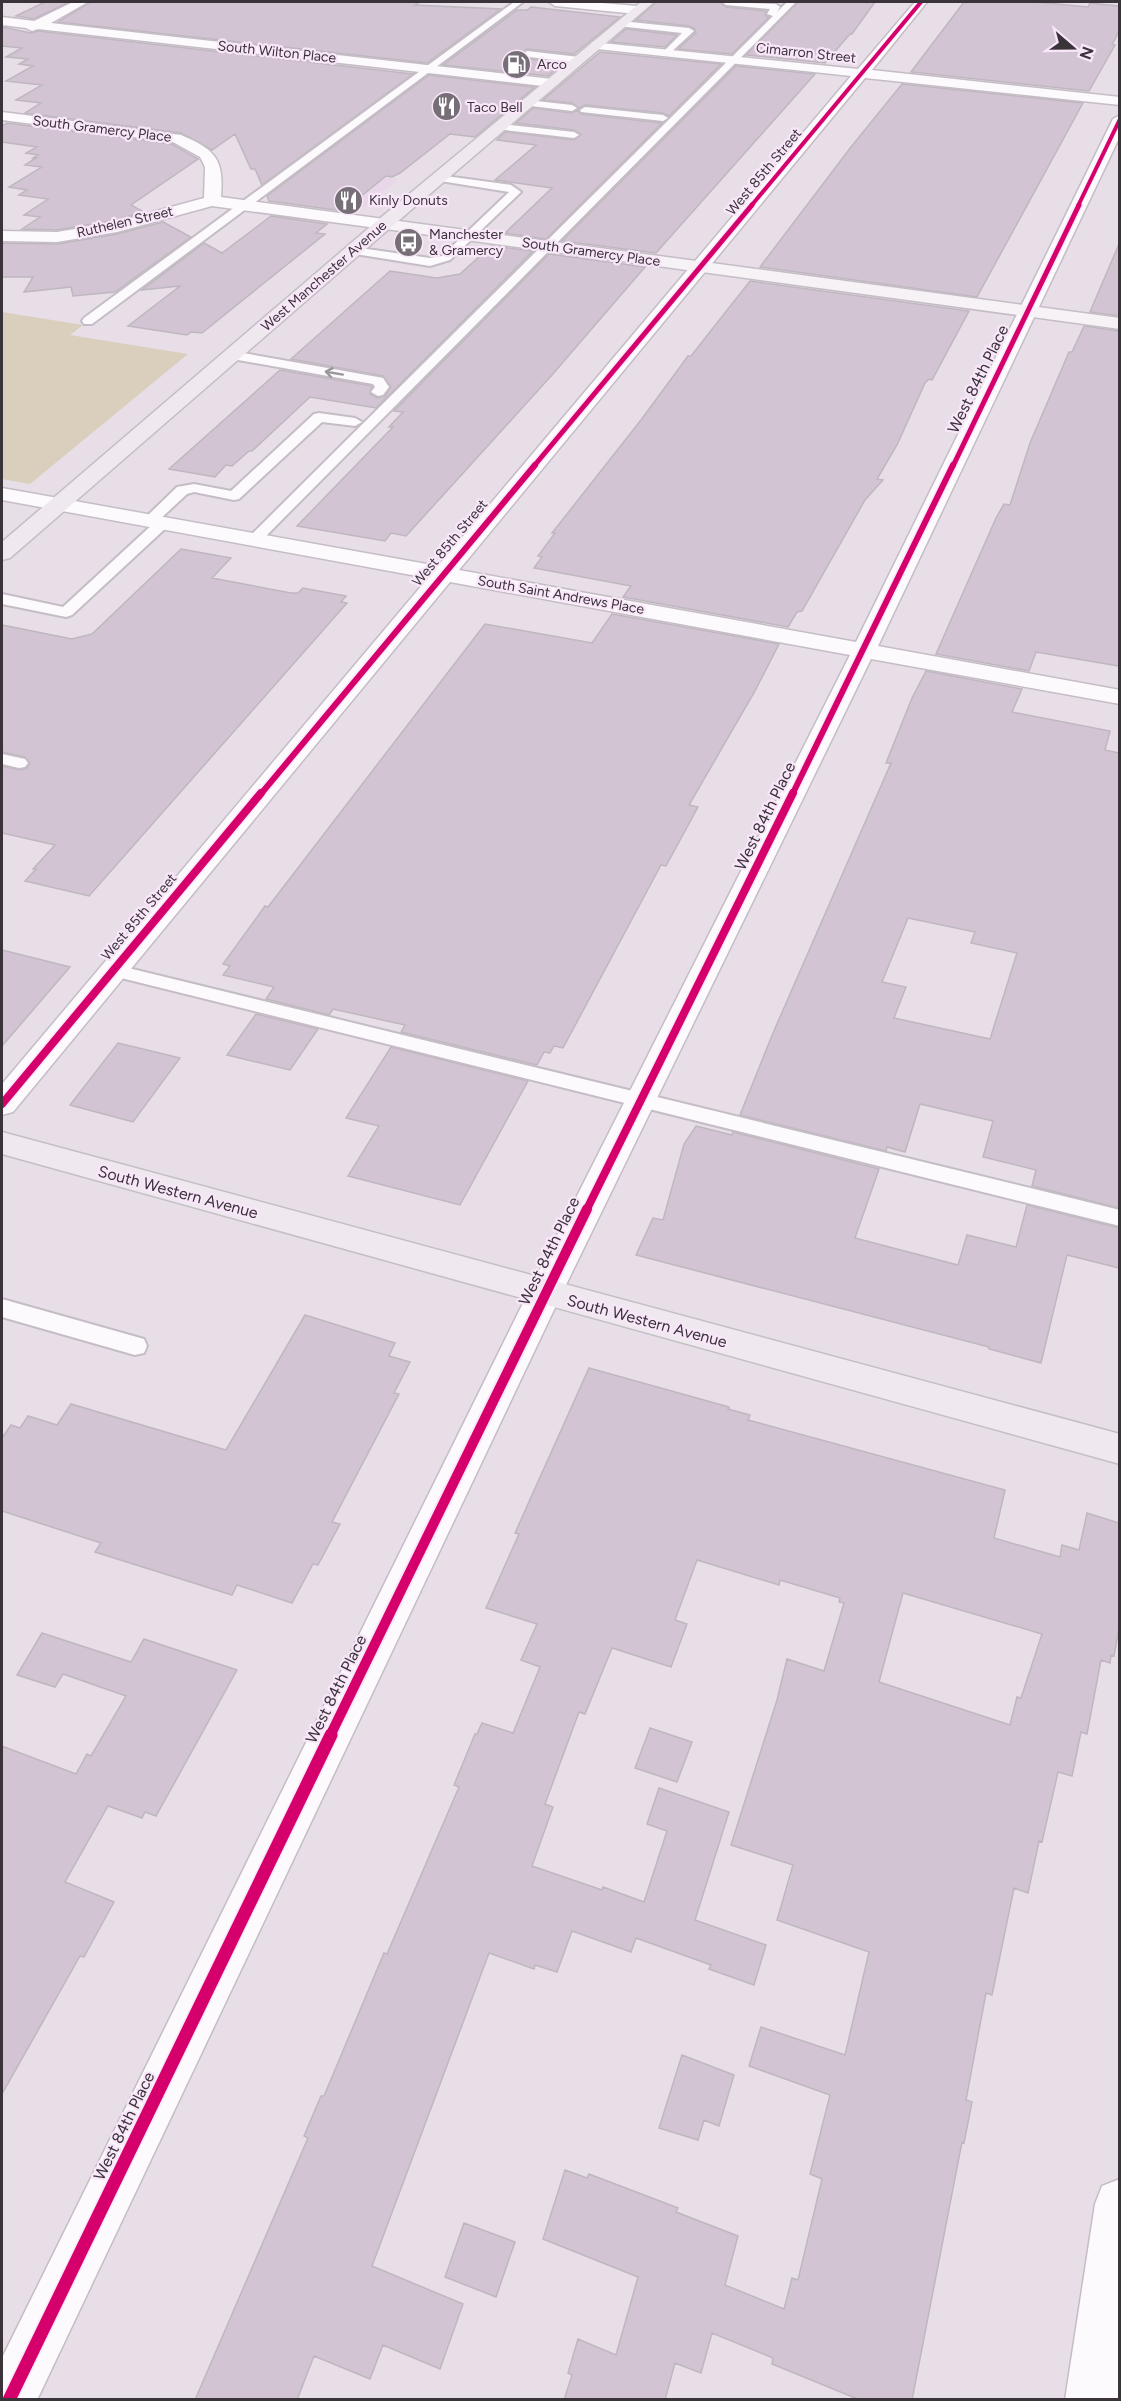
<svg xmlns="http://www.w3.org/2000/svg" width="1121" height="2401" font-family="Figtree,sans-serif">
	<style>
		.built { fill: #e9d7e9 }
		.green { fill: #dacfbd }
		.building { fill: #d2c4d2; stroke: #bfb7bf; stroke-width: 1.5; fill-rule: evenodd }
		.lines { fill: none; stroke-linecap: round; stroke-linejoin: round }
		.lane-casing { stroke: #c5bdc5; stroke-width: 4 }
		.street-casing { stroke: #c5bdc5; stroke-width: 3 }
		.secondary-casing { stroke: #c5bdc5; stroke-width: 3 }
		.primary-casing { stroke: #c4bfc4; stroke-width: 3 }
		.lane { fill: #fcfafc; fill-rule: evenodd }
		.street { fill: #fcfafc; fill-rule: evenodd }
		.secondary { fill: #f6f2f6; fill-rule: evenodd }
		.primary { fill: #efe9ef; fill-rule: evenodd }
		.cycleway-far5-casing { stroke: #f9e7f9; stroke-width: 5 }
		.cycleway-far4-casing { stroke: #f9e7f9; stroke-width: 8 }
		.cycleway-far3-casing { stroke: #f9e7f9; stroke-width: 9 }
		.cycleway-far2-casing { stroke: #f9e7f9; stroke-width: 11 }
		.cycleway-far1-casing { stroke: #f9e7f9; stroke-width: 14 }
		.cycleway-casing { stroke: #f9e7f9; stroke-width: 16 }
		.cycleway-far5 { stroke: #d6006c; stroke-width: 4 }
		.cycleway-far4 { stroke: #d6006c; stroke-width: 5 }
		.cycleway-far3 { stroke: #d6006c; stroke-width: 6 }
		.cycleway-far2 { stroke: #d6006c; stroke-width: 8 }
		.cycleway-far1 { stroke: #d6006c; stroke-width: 10 }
		.cycleway { stroke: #d6006c; stroke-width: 13 }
		.oneway { stroke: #9b969b }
		.labels { text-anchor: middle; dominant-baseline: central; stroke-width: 4.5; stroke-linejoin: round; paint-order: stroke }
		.far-street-label { font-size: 14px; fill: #3a333a; stroke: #f9e7f9 }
		.far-poi-label { font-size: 14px; fill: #3a333a; stroke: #f9e7f9; text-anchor: start }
		.street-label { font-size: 16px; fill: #3a333a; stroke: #f9e7f9 }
	</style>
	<rect width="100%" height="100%" fill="#e8dee8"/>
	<!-- built -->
	<path class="built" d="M310,168L398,179L361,210L270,198Z"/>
	<!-- green -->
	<path class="green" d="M2,312L83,325L70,335L188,354L30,484L2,479Z"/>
	<!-- building -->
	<path class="building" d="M45,2H69L34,19L16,16Z
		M90,2H420L415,5L501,9L427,63L58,22Z
		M656,2H720L726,7L766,11L765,15L769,17L732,54L678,49L696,33L695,29L689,26L636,20Z
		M798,2H875L852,34H850L825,63L746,55Z
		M964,2H1036L1088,7L1090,3L1119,6V31L1112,45H1115L1089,91L911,72Z
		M531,7L620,17L574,54L527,49L516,56L515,62L517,64H524L530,59L563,63L548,76L443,65L517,10H527Z
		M2,27L31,33L38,31L413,74L262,185L255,169H251L235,134L212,150L181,133L25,113L41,103L16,100L42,85L6,81L33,66L19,64L28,59L6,57L22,48L2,46Z
		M626,29L677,35L665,47L611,42Z
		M600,52L721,64L669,116L663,113L585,105L579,108L572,103L543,100Z
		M736,66L815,74L656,253L562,241Z
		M429,75L535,87L475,137L450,134L400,173L392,177L386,176L343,211L269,201L267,196Z
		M902,84L1083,103L977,297L760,267L851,147Z
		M533,108L572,113L578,110L581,114L662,123L546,239L505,233L552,188L495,180L536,145L497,140L505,132L574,140L581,134L574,130L516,123Z
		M7,123L172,144L198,159L131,205L144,212L116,220L57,230L22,229L40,217L24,215L48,199L19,195L27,190L9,187L42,167L25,165L36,158H33L38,155L26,153L37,147L2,142V126Z
		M271,216L327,224L316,233L325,234L202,333L191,332L187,335L128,326L180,286L142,290L204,243L222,253Z
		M163,222L191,237L115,292L73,296L71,287L24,292L33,277H2V243L57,244L117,234Z
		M1119,244V316L1090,312Z
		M491,246L533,251L376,408L310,397L252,451H249L232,466L226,465L215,477L169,469L280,370L372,386L370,394L378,398L385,396L391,387L383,376L291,359L390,271L437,278L460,274Z
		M549,254L645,267L552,375L406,536L391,533L385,541L297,526L393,427H389L403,412L394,411Z
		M750,281L969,311L932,380L929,379L925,383L897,445L877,479L883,480L865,500L802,611L797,612L788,627L623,597L631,586L534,568L542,557L538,556L555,533H552L641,420L688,356H691Z
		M1084,326L1119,331V666L1036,652L1029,671L936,654L996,518L1004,504L1010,505L1030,443L1069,352H1072Z
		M181,549L231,558L212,578L291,593H298L303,588L346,596L341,602L347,603L89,896L25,881L36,869H33L55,845L2,833V766L19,770L27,768L30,763L25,757L2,752V625L72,639L92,634Z
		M612,614L779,644L755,691L689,805L698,807L666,866L661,865L563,1048L554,1046L550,1053L544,1052L537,1065L401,1032L405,1025L333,1009L329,1015L266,999L274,987L223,975L230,966L223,964L265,906L268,907L485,624L592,643Z
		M926,671L1022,689L1012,712L1110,731L1105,750L1119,753V1208L1032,1186L1036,1170L983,1157L993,1121L920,1104L905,1152L887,1147L886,1151L740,1115L773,1033L891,763H886L912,698ZM908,918L975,932L971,943L1017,953L990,1039L894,1018L906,987L882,982Z
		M2,950L70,967L2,1046Z
		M256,1014L318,1029L290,1070L227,1055Z
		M118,1043L180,1058L133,1122L70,1105Z
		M391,1047L528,1081L460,1205L348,1176L379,1126L346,1118Z
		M696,1126L732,1135L733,1132L879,1169L855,1238L958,1265L967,1235L1016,1247L1027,1205L1119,1228V1268L1067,1255L1041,1363L989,1349V1347L636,1255L653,1218L663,1220L684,1144Z
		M305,1315L395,1343L389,1356L410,1362L394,1393L399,1394L332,1522L340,1524L318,1565L313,1564L292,1603L237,1585L232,1595L95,1552L101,1543L2,1511V1438L11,1425L20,1428L28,1416L57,1425L71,1404L226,1450Z
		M589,1368L729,1407L728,1409L750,1415L748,1420L1005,1490L994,1538L1060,1557L1062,1545L1079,1550L1087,1513L1119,1523V1628L1114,1656L1111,1655L1110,1663L1101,1660L1087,1734L1081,1732L1072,1776L1058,1772L1042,1842L1039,1841L1028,1893L1014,1888L992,1995L986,1993L966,2100L972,2102L964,2143L962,2142L912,2400H860L772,2364L773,2358L712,2333L701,2373L675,2363L665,2400H564L572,2375L568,2373L578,2339L616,2355L638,2277L543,2239L565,2170L587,2178L589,2174L678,2208L676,2212L738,2236L725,2285L784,2309L792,2278L798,2280L822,2179L810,2174L830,2095L749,2066L761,2027L845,2055L869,1952L777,1920L793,1865L731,1845L777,1700L787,1659L824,1671L844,1603L839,1602L840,1598L780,1580L779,1585L697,1560L675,1620L687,1624L671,1667L612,1648L585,1714L579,1712L545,1804L553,1807L532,1866L602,1890L603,1887L644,1902L667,1831L647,1824L659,1788L729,1812L695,1920L766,1945L754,1985L709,1969L711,1965L636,1938L631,1952L572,1931L557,1972L535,1965L534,1969L489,1953L372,2266L463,2304L440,2369L383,2345L370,2379L314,2356L297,2400H195L308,2138L304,2136L321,2096H324L384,1953L387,1954L459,1787L454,1785L475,1734H477L482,1723L513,1733L540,1667L521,1660L537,1624L486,1608L519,1534L515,1533ZM903,1593L1042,1634L1021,1698L1017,1697L1010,1725L879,1682Z
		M42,1633L131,1662L144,1639L237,1670L156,1816L145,1812L142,1818L108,1806L65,1882L114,1902L84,1957L80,1956L2,2094V1746L76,1774L87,1754L91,1756L126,1696L63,1674L55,1687L17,1675Z
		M650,1728L692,1742L677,1782L635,1768Z
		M682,2055L734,2075L719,2126L704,2120L698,2140L659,2128Z
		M464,2223L515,2242L496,2297L445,2277Z"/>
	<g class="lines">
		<defs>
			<path id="lane" d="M514,2H523L92,324H84L82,321L84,318Z
				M722,2L776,4L780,7L777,12L787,2H796L260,542H250L248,539L250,536L773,16L767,14L770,9L726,5Z
				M621,21L689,28L694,31L668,55L663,52L682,33L618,26V22Z
				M527,51L579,57L584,60L579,63L529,57L523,62H517V58Z
				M527,100L572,105L577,108L572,111L523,105V101Z
				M585,107L663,115L668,118L663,121L581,112L580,110Z
				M500,124L574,132L579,135L574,138L496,129L495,127Z
				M438,175L511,185L521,192L450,260L430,266L349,253L347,251L353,247L430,258L442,256L509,192L434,180L433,178Z
				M232,351L378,377L383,378L389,387L383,395L378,396L371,392L375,387L373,384L227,358L226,355Z
				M319,413L355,418L362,422L355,426L322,422L239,499L234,500L194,492L187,494L159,520H168L170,523L168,526L72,615L66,617L2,604V594L63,607L154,523H145L143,520L177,487L194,484L231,491L314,414Z
				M2,754L25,759L28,763L25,767L19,768L2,764Z
				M112,964L1120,1210V1226L105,974L102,970L105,966Z
				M2,1299L144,1339L147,1346L144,1353L135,1355L2,1317Z"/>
			<path id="street" d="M73,2H88L51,23L552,79L559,83L552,87L38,29L32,31L26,28L2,25V17L34,21Z
				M549,2H590L637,6L644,10L637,14L555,6Z
				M915,2H927L872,70L1120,97V105L865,78L459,570L856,642L1113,119L1120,115V136L878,646L1120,690V704L871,659L562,1293L37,2400H2V2358L528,1293L850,655L450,582L13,1112L2,1115V1084L428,578L2,500V488L438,566L851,76L597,49L590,45L592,42L858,69Z
				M2,112L181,135C216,150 224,159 221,197L384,219L392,224L384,229L212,206L117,232L57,242L2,241V231L57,232L116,222L204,198L205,167L200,157L173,142L2,120Z
				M1120,2179L1118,2400H1065L1095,2204L1102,2186Z"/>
			<path id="secondary" d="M384,219L1120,318V329L378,228L376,224Z"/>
			<path id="primary" d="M641,2H654L390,228L10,558L2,560V542L378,220Z
				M2,1132L1120,1434V1464L2,1154Z"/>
		</defs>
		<!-- lane casing -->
		<use href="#lane" class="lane-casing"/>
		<!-- street casing -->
		<use href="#street" class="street-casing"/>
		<!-- secondary casing -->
		<use href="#secondary" class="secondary-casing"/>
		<!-- primary casing -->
		<use href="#primary" class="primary-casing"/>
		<!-- lane -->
		<use href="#lane" class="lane"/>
		<!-- street -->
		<use href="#street" class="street"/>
		<!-- secondary -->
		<use href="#secondary" class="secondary"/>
		<!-- primary -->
		<use href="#primary" class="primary"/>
		<defs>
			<path id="cycleway-far5" d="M751,206L921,2
				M1078,206L1120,119"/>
			<path id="cycleway-far4" d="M534,466L752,205
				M953,466L1079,205"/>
			<path id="cycleway-far3" d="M260,795L535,465
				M792,795L953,465"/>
			<path id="cycleway-far2" d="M2,1104L261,793
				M586,1211L793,793"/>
			<path id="cycleway-far1" d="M330,1736L587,1209"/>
			<path id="cycleway" d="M9,2400L331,1735"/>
		</defs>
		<!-- cycleway-far5 casing -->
		<use href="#cycleway-far5" class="cycleway-far5-casing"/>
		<!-- cycleway-far4 casing -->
		<use href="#cycleway-far4" class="cycleway-far4-casing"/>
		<!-- cycleway-far3 casing -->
		<use href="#cycleway-far3" class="cycleway-far3-casing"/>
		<!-- cycleway-far2 casing -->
		<use href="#cycleway-far2" class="cycleway-far2-casing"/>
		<!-- cycleway-far1 casing -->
		<use href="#cycleway-far1" class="cycleway-far1-casing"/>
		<!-- cycleway casing -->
		<use href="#cycleway" class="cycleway-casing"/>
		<!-- cycleway-far5 -->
		<use href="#cycleway-far5" class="cycleway-far5"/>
		<!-- cycleway-far4 -->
		<use href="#cycleway-far4" class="cycleway-far4"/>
		<!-- cycleway-far3 -->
		<use href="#cycleway-far3" class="cycleway-far3"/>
		<!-- cycleway-far2 -->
		<use href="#cycleway-far2" class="cycleway-far2"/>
		<!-- cycleway-far1 -->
		<use href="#cycleway-far1" class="cycleway-far1"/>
		<!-- cycleway -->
		<use href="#cycleway" class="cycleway"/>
	</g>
	<!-- one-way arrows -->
	<defs><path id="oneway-shaft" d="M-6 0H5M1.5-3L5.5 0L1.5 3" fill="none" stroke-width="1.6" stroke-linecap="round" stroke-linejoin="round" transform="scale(1.5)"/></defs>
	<use class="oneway" href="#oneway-shaft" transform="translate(334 373) rotate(-170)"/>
	<!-- icons -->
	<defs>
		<symbol id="fuel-disc" viewBox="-11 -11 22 22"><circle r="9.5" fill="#776f77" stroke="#f9e7f9"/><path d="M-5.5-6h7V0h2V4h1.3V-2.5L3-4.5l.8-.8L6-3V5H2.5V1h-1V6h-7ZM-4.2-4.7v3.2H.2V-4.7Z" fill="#fff"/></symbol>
		<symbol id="restaurant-disc" viewBox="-11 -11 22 22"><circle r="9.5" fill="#776f77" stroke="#f9e7f9"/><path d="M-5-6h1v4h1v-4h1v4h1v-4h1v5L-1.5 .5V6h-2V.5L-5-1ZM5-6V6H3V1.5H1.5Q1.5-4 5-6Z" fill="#fff"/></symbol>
		<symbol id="bus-disc" viewBox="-11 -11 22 22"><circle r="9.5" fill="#776f77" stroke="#f9e7f9"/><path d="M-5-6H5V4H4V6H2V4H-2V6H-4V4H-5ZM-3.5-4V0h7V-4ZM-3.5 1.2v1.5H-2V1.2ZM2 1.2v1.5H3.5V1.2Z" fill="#fff"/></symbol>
	</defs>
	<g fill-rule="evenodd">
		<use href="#fuel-disc" x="500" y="48" width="33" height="33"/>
		<use href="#restaurant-disc" x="430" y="90" width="33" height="33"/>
		<use href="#restaurant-disc" x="332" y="184" width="33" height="33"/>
		<use href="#bus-disc" x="392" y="226" width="33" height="33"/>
	</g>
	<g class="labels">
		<!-- far-street labels -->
		<g class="far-street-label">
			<text transform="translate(277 52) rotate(6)">South Wilton Place</text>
			<text transform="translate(806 53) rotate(6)">Cimarron Street</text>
			<text transform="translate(102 129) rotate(7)">South Gramercy Place</text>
			<text transform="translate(764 172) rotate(-50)">West 85th Street</text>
			<text transform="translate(125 222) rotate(-13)">Ruthelen Street</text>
			<text transform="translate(591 252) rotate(8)">South Gramercy Place</text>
			<text transform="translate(324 276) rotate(-41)">West Manchester Avenue</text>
			<text transform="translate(450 543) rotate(-50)">West 85th Street</text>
			<text transform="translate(561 595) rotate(10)">South Saint Andrews Place</text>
			<text transform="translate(139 917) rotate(-50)">West 85th Street</text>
		</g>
		<!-- far-poi labels -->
		<g class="far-poi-label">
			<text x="537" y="64">Arco</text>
			<text x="467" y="107">Taco Bell</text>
			<text x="369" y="200">Kinly Donuts</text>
			<text x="429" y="234">Manchester<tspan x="429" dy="16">&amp; Gramercy</tspan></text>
		</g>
		<!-- street labels -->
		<g class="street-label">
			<text transform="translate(978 379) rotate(-64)">West 84th Place</text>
			<text transform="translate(765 816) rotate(-64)">West 84th Place</text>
			<text transform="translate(178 1192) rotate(15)">South Western Avenue</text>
			<text transform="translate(549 1251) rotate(-64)">West 84th Place</text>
			<text transform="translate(647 1321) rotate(15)">South Western Avenue</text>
			<text transform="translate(336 1689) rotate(-64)">West 84th Place</text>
			<text transform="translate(124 2126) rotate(-64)">West 84th Place</text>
		</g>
	</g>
	<!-- border -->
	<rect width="1121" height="2401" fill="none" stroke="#3a333a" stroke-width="6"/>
	<!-- north arrow -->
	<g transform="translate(1073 48) rotate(110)" stroke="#f9e7f9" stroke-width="4.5" paint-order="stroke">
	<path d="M0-4.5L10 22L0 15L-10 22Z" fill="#3a333a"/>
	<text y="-9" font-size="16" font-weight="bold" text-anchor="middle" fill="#3a333a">N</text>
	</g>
</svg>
